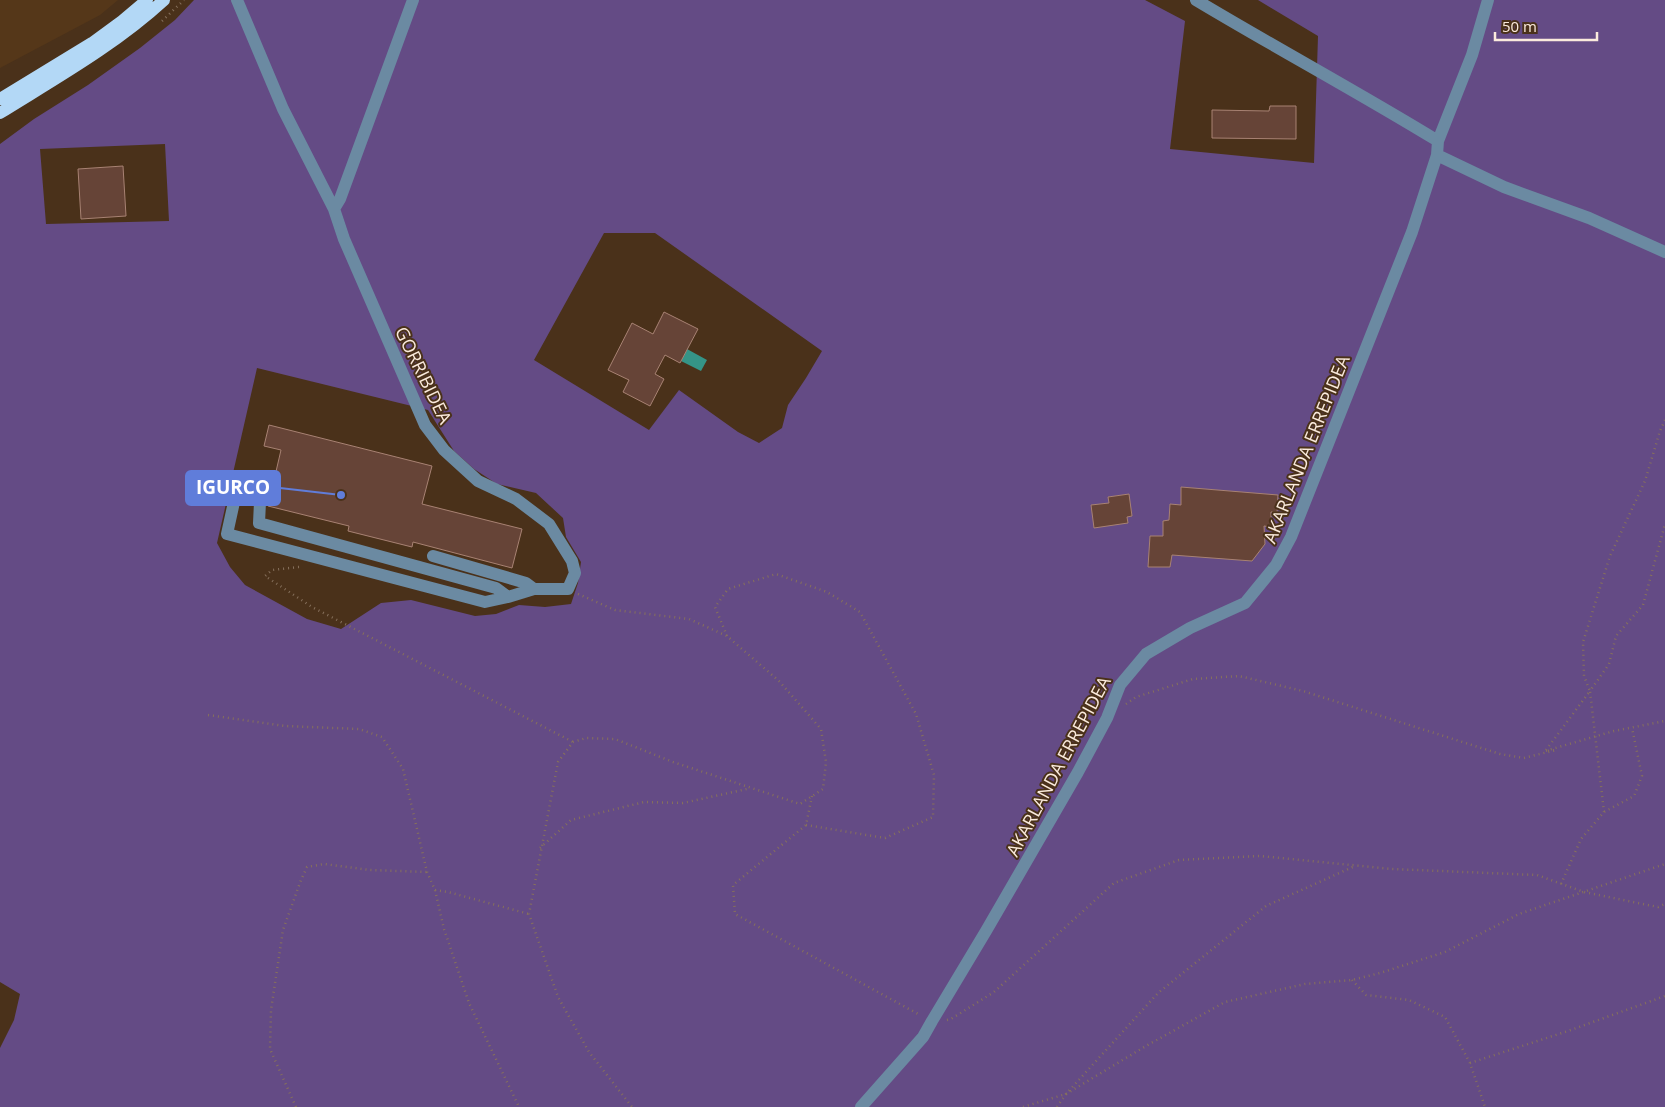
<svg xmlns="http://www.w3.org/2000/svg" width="1665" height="1107" font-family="'Open Sans',sans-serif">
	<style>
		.built { fill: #553719 }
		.green { fill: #644b85; fill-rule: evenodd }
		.water { fill: #359487 }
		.building { fill: #664437; stroke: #a88273 }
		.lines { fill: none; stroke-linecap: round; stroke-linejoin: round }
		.path { stroke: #86705c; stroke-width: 2.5; stroke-dasharray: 1 4; stroke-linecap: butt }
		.minor { stroke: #6b8aa2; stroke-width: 12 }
		.major { stroke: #b3d8f6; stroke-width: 12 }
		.labels { text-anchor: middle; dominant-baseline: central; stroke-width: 4; stroke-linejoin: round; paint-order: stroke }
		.street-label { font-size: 18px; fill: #fbebdd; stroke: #4a311a }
		.leader { fill: none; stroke: #607dda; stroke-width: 2 }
		.callout-dot { fill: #607dda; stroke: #4a311a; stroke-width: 2 }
		.callout { fill: #607dda; stroke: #607dda; stroke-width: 2 }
		.callout-label { font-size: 19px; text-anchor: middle; font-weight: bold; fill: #fff }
	</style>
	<rect width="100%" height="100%" fill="#4a311a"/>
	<!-- built -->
	<path class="built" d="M0,0H118L100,15L0,68Z"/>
	<!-- green -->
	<path class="green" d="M194,0H1145L1185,21L1170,149L1314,163L1318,36L1258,0H1665V1107H0V1048L14,1020L20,994L0,982V144L34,119L88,85L140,48L175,20ZM165,144L169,221L46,224L40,149ZM604,233H655L822,351L806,378L788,405L782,428L759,443L738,432L679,390L649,430L534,360ZM257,368L428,410L454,451L474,469L497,484L536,493L563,518L566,537L581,562L578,583L571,604L545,607L519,605L496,614L475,616L411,600L381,603L341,629L307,619L245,585L230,567L217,543Z"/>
	<!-- water -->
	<path class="water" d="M687,349L707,360L701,371L681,361Z"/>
	<!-- building -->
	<path class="building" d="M1270,106H1296V139L1212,138V110L1269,111Z
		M123,166L126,216L81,219L78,169Z
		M664,312L698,329L680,363L665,355L655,374L664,379L650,406L623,392L629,380L608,370L632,323L653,334Z
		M269,425L432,466L422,504L522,529L512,568L413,542L412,547L348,531L349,526L268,506L281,450L264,446Z
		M1181,487L1278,495L1277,512H1271V527L1264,526L1265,544L1252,561L1172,555L1170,567H1148L1150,536H1163V521L1169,520L1170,504L1181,505Z
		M1129,494L1132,516L1127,517L1128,523L1094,528L1091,505L1109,503L1108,497Z"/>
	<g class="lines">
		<!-- path -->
		<path class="path" d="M162,21L184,0
			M299,567L272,570L265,576L312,607L573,742
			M578,594L615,610L689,619L727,636L779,681L821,729L826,762L823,789L800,804L673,762L615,739L586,738L573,742L558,762L529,914L558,997L589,1052L632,1107
			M727,636L715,607L728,589L776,574L827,592L860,612L916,714L934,775L933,817L885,838L806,825
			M1126,704L1136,697L1193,679L1239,676L1303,691L1500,754L1524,758L1556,750L1545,751L1614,731L1665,721
			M208,715L285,726L359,729L382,737L403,769L427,872L435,890L444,929L469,1003L519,1107
			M1546,750L1590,691L1584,676L1583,642L1610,556L1645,481L1660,431L1665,420
			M812,796L806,825L733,885L735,914L920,1015
			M1604,812L1590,691L1609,664L1616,636L1643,605L1665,524
			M540,848L571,820L644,802L683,803L747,789
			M1561,884L1581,839L1604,812L1634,796L1642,776L1632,728
			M435,890L448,892L529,914
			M1352,980L1366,995L1409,1000L1445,1017L1470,1063L1485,1107
			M947,1020L951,1019L994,992L1114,883L1179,860L1260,856L1392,869L1537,875L1584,892L1658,907L1665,904
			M1470,1063L1568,1031L1665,996
			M296,1107L270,1049L271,1010L283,930L301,880L307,867L324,864L370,870L427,872
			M1023,1107L1066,1094L1146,1046L1225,1002L1305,984L1352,980L1380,973L1445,952L1519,914L1665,864
			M1057,1107L1066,1094L1158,993L1266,906L1355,866"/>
		<!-- minor -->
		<path class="minor" d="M237,0L283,109L334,209L344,239L425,425L444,450L478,481L516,499L549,524L572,561L575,573L568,589H534L508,597L485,602L227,534L236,493L248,492L260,502L259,523L496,588L508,597
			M1196,0C1276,48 1358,92 1438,141
			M1437,155L1504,187L1589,218L1665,252
			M334,209L340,199L413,0
			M433,556L526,583L534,589
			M861,1107L923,1037L932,1021L986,931L1078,772L1107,718L1120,685L1146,654L1190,628L1245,603L1276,565L1291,537L1412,232L1437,155L1438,141L1472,55L1488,0"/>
		<!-- major -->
		<path class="major" d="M0,99L92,43L122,21L147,0
			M0,113C56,78 115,45 164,0"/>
	</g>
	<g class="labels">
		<!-- street labels -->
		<g class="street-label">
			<text transform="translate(424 375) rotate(64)">GORRIBIDEA</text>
			<text transform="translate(1306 449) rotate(-68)">AKARLANDA ERREPIDEA</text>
			<text transform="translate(1058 766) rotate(-62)">AKARLANDA ERREPIDEA</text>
		</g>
	</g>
	<!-- callouts -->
	<path class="leader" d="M341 495L280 488"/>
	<circle class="callout-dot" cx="341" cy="495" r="5"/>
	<rect class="callout" x="186" y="471" width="94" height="34" rx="5"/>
	<g class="callout-label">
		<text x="233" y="494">IGURCO</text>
	</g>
	<!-- scale -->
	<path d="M1495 32v8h102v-8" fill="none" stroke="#fbebdd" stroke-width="2.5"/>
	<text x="1502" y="32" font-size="15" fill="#fbebdd" stroke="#4a311a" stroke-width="4" paint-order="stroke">50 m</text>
</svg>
